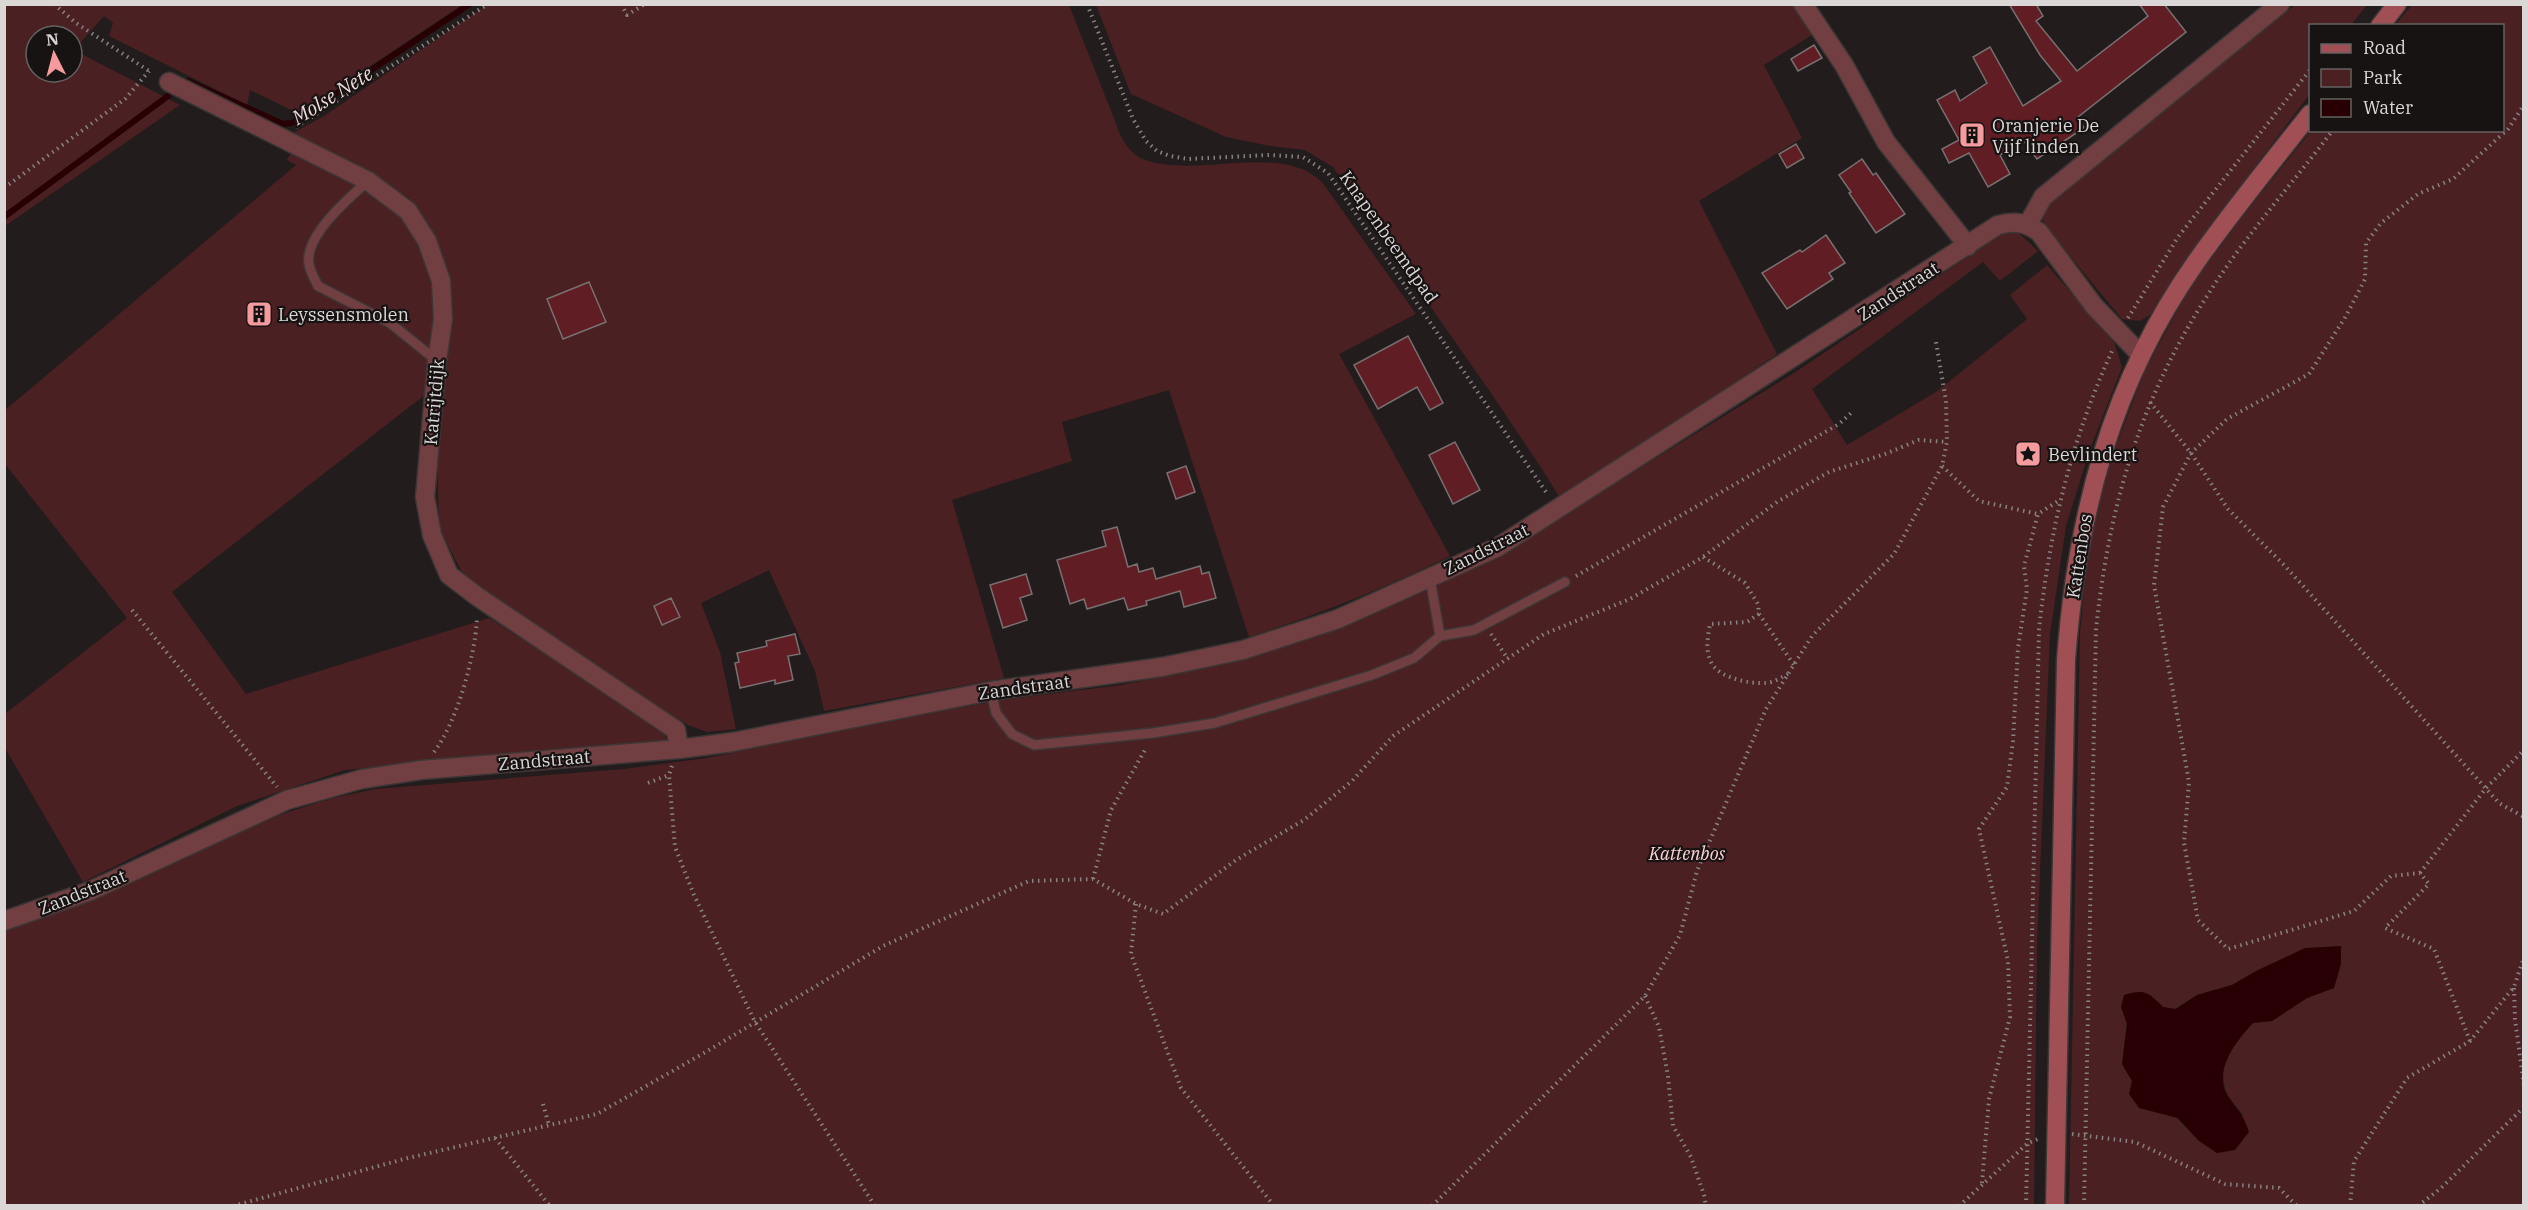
<svg xmlns="http://www.w3.org/2000/svg" width="2528" height="1210" font-family="'IBM Plex Serif',serif">
	<style>
		.green { fill: #4b2022; fill-rule: evenodd }
		.water { fill: #280003 }
		.lines { fill: none; stroke-linecap: round; stroke-linejoin: round }
		.stream { stroke: #280003; stroke-width: 6 }
		.building { fill: #601d24; stroke: #787171; stroke-width: 1.5 }
		.service-casing { stroke: #3c3636; stroke-width: 12 }
		.minor-casing { stroke: #3c3636; stroke-width: 21 }
		.secondary-casing { stroke: #3c3636; stroke-width: 21 }
		.path { stroke: #878383; stroke-width: 4; stroke-dasharray: 1.5 4.5; stroke-linecap: butt }
		.service { stroke: #713f41; stroke-width: 9 }
		.minor { stroke: #713f41; stroke-width: 18 }
		.secondary { stroke: #a05054; stroke-width: 18 }
		.labels { text-anchor: middle; dominant-baseline: central; stroke-width: 4.5; stroke-linejoin: round; paint-order: stroke }
		.poi-label { font-size: 18px; fill: #dbd7d7; stroke: #181313; text-anchor: start }
		.street-label { font-size: 18px; fill: #dbd7d7; stroke: #181313 }
		.park-label { font-size: 18px; font-style: italic; fill: #fed1d1; stroke: #181313 }
		.water-label { font-size: 20px; font-style: italic; fill: #f2dbdb; stroke: #181313 }
	</style>
	<rect width="100%" height="100%" fill="#221c1c"/>
	<!-- green -->
	<path class="green" d="M5,4H462V5L360,73L308,118L250,90L247,105L109,36L113,23L104,16L74,50L180,105L5,226ZM36,36H72V72H36Z
		M487,5H1069L1117,126C1120,138 1132,156 1145,160C1195,176 1253,151 1302,169C1309,172 1316,177 1322,182L1416,314L1339,354L1450,556C1386,588 1317,615 1249,637L1169,390L1062,422L1072,461L952,500L1004,678L824,711L815,671L769,570L701,603L720,652L736,729L707,732L688,725L570,652L465,578L439,528L437,447L448,284L428,224L409,198L369,172L291,134L324,116Z
		M1096,5H1793L1815,33L1764,65L1802,138L1699,201L1777,354L1561,500L1542,469L1493,396L1333,167L1305,150L1270,146L1226,137L1131,94Z
		M2295,5H2367L2351,25L2310,26V94L2206,231L2153,313L2140,321L2122,319L2045,226L2040,208Z
		M2412,5H2523V1205L2069,1206L2080,632L2087,559L2107,470L2144,372L2190,287L2249,208L2311,131L2502,130V26L2395,25ZM2258,970L2334,988L2307,998L2272,1021L2253,1023C2236,1040 2216,1065 2226,1091C2229,1099 2238,1108 2243,1115L2199,1141L2177,1118L2139,1107L2132,1081L2122,1064L2127,1023L2124,995C2146,989 2148,992 2163,1008L2175,1009L2197,995L2232,985Z
		M292,151L399,209L421,245L430,277L434,310L431,390L172,592L246,694L489,618L665,731L666,741L345,770L237,806L83,882L5,748V714L127,618L5,464L4,411L296,165L287,160Z
		M2012,227L2038,251L2000,281L1983,262L1812,389L1847,445L1936,392L2027,319L2010,295L2047,265L2114,342L2122,367L2090,449L2066,526L2050,634L2037,943L2034,1205H5L4,930L95,899L276,816L329,799L375,789L624,769L707,758L872,724L1007,699L1122,685L1257,655L1377,612L1505,551L1794,373Z"/>
	<!-- water -->
	<path class="water" d="M2341,946V964L2334,988L2307,998L2272,1021L2253,1023C2237,1040 2213,1070 2227,1095C2237,1110 2243,1113 2249,1132L2235,1150L2217,1153L2199,1141L2178,1118L2139,1108L2129,1094L2132,1081L2122,1064L2127,1024L2121,1007L2124,995C2145,989 2148,992 2163,1007L2176,1009L2197,995L2232,985L2258,970L2305,948Z"/>
	<g class="lines">
		<!-- stream -->
		<path class="stream" d="M184,82L188,81L283,124L292,123L470,4
			M4,217L168,96"/>
	</g>
	<!-- building -->
	<path class="building" d="M2009,4H2036L2043,16L2036,21L2077,71L2148,16L2139,4H2164L2186,32L2078,117L2084,128L2037,159L2023,140L2000,155L2010,174L1988,187L1969,153L1949,163L1942,149L1959,140L1937,100L1955,90L1960,101L1987,83L1973,57L1990,47L2023,106L2061,81L2040,55Z
		M1814,45L1822,58L1798,71L1791,59Z
		M1796,144L1804,158L1787,168L1779,154Z
		M1862,159L1873,175L1876,173L1905,214L1876,233L1849,193L1851,192L1839,175Z
		M1826,235L1845,263L1829,273L1833,279L1787,309L1762,273L1800,250L1802,252Z
		M589,282L606,322L563,339L547,299Z
		M1408,336L1443,403L1430,410L1417,387L1378,409L1354,365Z
		M1455,442L1480,490L1453,504L1429,455Z
		M1186,466L1195,492L1176,499L1167,473Z
		M1117,527L1128,567L1137,564L1139,572L1153,568L1156,579L1200,566L1202,574L1209,572L1216,598L1184,607L1180,591L1146,601L1147,605L1128,610L1124,598L1087,609L1084,599L1070,604L1057,560L1106,546L1102,531Z
		M1026,574L1032,594L1020,598L1027,620L1003,628L990,585Z
		M671,598L680,617L662,625L654,606Z
		M795,634L800,654L788,656L793,680L775,684V680L740,688L735,663L739,662L737,653L767,646L766,641Z"/>
	<g class="lines">
		<defs>
			<path id="service" d="M368,181C349,198 304,236 309,264C310,271 315,280 318,286L390,323L436,360
				M1430,578L1440,636
				M991,691L996,713L1012,734L1034,745L1153,733L1215,723L1372,675L1414,658L1440,636L1474,630L1565,582"/>
			<path id="minor" d="M1803,4L1844,65L1886,142L1968,246
				M169,82L368,181L408,211L427,241L441,281L443,319L437,361L425,497L432,535L449,575L478,597L676,730L679,749
				M2028,224L2043,197L2280,4
				M4,921L90,891L287,800L362,779L421,770L679,749L733,742L991,691L1162,667L1243,650L1338,619L1498,547L1998,225C2015,221 2025,222 2039,232L2094,306L2141,355"/>
			<path id="secondary" d="M2380,26L2397,4
				M2055,1206L2066,660C2077,514 2111,383 2196,262C2232,211 2272,162 2310,114"/>
		</defs>
		<!-- service casing -->
		<use href="#service" class="service-casing"/>
		<!-- minor casing -->
		<use href="#minor" class="minor-casing"/>
		<!-- secondary casing -->
		<use href="#secondary" class="secondary-casing"/>
		<!-- path -->
		<path class="path" d="M54,4L76,23L149,71
			M621,4L627,15L645,4
			M1087,4L1133,119L1146,141L1157,151L1170,156L1188,159L1269,155L1303,157L1328,173L1548,495
			M296,127L488,4
			M4,188L125,99L149,71
			M2128,318L2178,237L2310,70
			M2150,402L2191,453L2228,509L2285,566L2499,803L2524,817
			M1942,466L1979,501L2038,514
			M1703,557L1745,583L1758,604L1759,614L1794,665
			M1576,576L1839,424L1851,413
			M132,610L277,787
			M1759,614L1747,622L1710,624C1708,636 1705,650 1711,662C1718,678 1750,684 1766,683C1773,683 1782,677 1788,674
			M1491,634L1508,659
			M434,752C457,722 475,657 477,618
			M672,766L669,775L675,847L694,895L755,1022L875,1206
			M648,783L669,775
			M2420,873L2486,788L2524,750
			M1093,879L1111,810L1146,748
			M1136,904L1131,954L1181,1088L1274,1206
			M2514,988L2515,1019L2524,1086
			M1645,996L1659,1027L1668,1076L1673,1126L1691,1157L1704,1195L1706,1206
			M2470,1041L2434,949L2385,928L2429,884L2420,873L2391,876L2354,911L2228,949L2198,920L2184,843L2189,782L2154,585L2163,507L2191,453L2227,419L2309,374L2346,316L2365,279L2366,243L2381,223L2418,194L2453,179L2508,129L2524,105
			M543,1104L549,1125
			M2072,1134L2135,1142L2225,1184L2279,1188L2297,1206
			M495,1138L550,1206
			M1982,1183L1989,1099L2010,1017L2008,961L1979,829L2007,787L2013,741L2018,648L2027,589L2024,566L2038,514L2058,501
			M233,1206L404,1159L597,1114L704,1053L883,946L1029,881L1093,879L1136,904L1163,914L1236,860L1304,820L1352,781L1393,736L1544,634L1630,599L1703,557L1777,502L1829,472L1885,454L1919,440L1947,442
			M1432,1206L1645,996L1680,935L1697,871L1766,709L1812,636L1894,554L1942,466L1947,442L1946,401L1936,342
			M1959,1206L2028,1143L2038,1139
			M2026,1206L2039,629C2050,529 2071,440 2113,349
			M2084,1206L2096,630C2109,505 2140,399 2209,293C2245,236 2292,184 2333,130
			M2350,1206L2354,1161L2407,1078L2470,1041L2514,987L2524,957
			M2418,1206L2441,1188L2524,1107"/>
		<!-- service -->
		<use href="#service" class="service"/>
		<!-- minor -->
		<use href="#minor" class="minor"/>
		<!-- secondary -->
		<use href="#secondary" class="secondary"/>
	</g>
	<!-- icons -->
	<defs>
		<symbol id="building-square" viewBox="-11 -11 22 22"><rect x="-9" y="-9" width="18" height="18" rx="4" fill="#f59b9d" stroke="#181313"/><path d="M-4-6H4V6H1V3H-1V6H-4ZM-2.5-4.3h1.7v1.8h-1.7ZM.8-4.3h1.7v1.8H.8ZM-2.5-1h1.7V.8h-1.7ZM.8-1h1.7V.8H.8Z" fill="#111"/></symbol>
		<symbol id="sight-square" viewBox="-11 -11 22 22"><rect x="-9" y="-9" width="18" height="18" rx="4" fill="#f59b9d" stroke="#181313"/><path d="M0-6L1.8-2.2L6-1.7L2.9 1.2L3.7 5.4L0 3.3L-3.7 5.4L-2.9 1.2L-6-1.7L-1.8-2.2Z" fill="#111"/></symbol>
	</defs>
	<g fill-rule="evenodd">
		<use href="#building-square" x="1957" y="120" width="30" height="30"/>
		<use href="#building-square" x="244" y="299" width="30" height="30"/>
		<use href="#sight-square" x="2013" y="439" width="30" height="30"/>
	</g>
	<g class="labels">
		<!-- poi labels -->
		<g class="poi-label">
			<text x="1992" y="125">Oranjerie De<tspan x="1992" dy="21">Vijf linden</tspan></text>
			<text x="278" y="314">Leyssensmolen</text>
			<text x="2048" y="454">Bevlindert</text>
		</g>
		<!-- street labels -->
		<g class="street-label">
			<text transform="translate(1389 237) rotate(55)">Knapenbeemdpad</text>
			<text transform="translate(1898 291) rotate(-33)">Zandstraat</text>
			<text transform="translate(434 402) rotate(-85)">Katrijtdijk</text>
			<text transform="translate(1486 549) rotate(-27)">Zandstraat</text>
			<text transform="translate(2079 556) rotate(-81)">Kattenbos</text>
			<text transform="translate(1024 687) rotate(-8)">Zandstraat</text>
			<text transform="translate(544 760) rotate(-5)">Zandstraat</text>
			<text transform="translate(82 892) rotate(-22)">Zandstraat</text>
		</g>
		<!-- park labels -->
		<g class="park-label">
			<text x="1687" y="853">Kattenbos</text>
		</g>
		<!-- water labels -->
		<g class="water-label">
			<text transform="translate(332 95) rotate(-32)">Molse Nete</text>
		</g>
	</g>
	<!-- border -->
	<rect width="2528" height="1210" fill="none" stroke="#dbd7d7" stroke-width="12"/>
	<!-- legend -->
	<rect x="2309" y="24" width="195" height="108" fill="#181313" stroke="#666161" stroke-width="1.5"/>
	<rect x="2321" y="44" width="30" height="9" fill="#a05054" stroke="#666161" stroke-width="1.5"/>
	<text x="2363" y="54" font-size="18" fill="#dbd7d7">Road</text>
	<rect x="2321" y="69" width="30" height="18" fill="#4b2022" stroke="#666161" stroke-width="1.5"/>
	<text x="2363" y="84" font-size="18" fill="#dbd7d7">Park</text>
	<rect x="2321" y="99" width="30" height="18" fill="#280003" stroke="#666161" stroke-width="1.5"/>
	<text x="2363" y="114" font-size="18" fill="#dbd7d7">Water</text>
	<!-- north arrow -->
	<g transform="translate(54 54) rotate(354)"><circle r="28" fill="#181313" stroke="#666161" stroke-width="1.5"/>
	<path d="M0-4.5L10 22L0 15L-10 22Z" fill="#f59b9d"/>
	<text y="-9" font-size="16" font-weight="bold" text-anchor="middle" fill="#dbd7d7">N</text>
	</g>
</svg>
